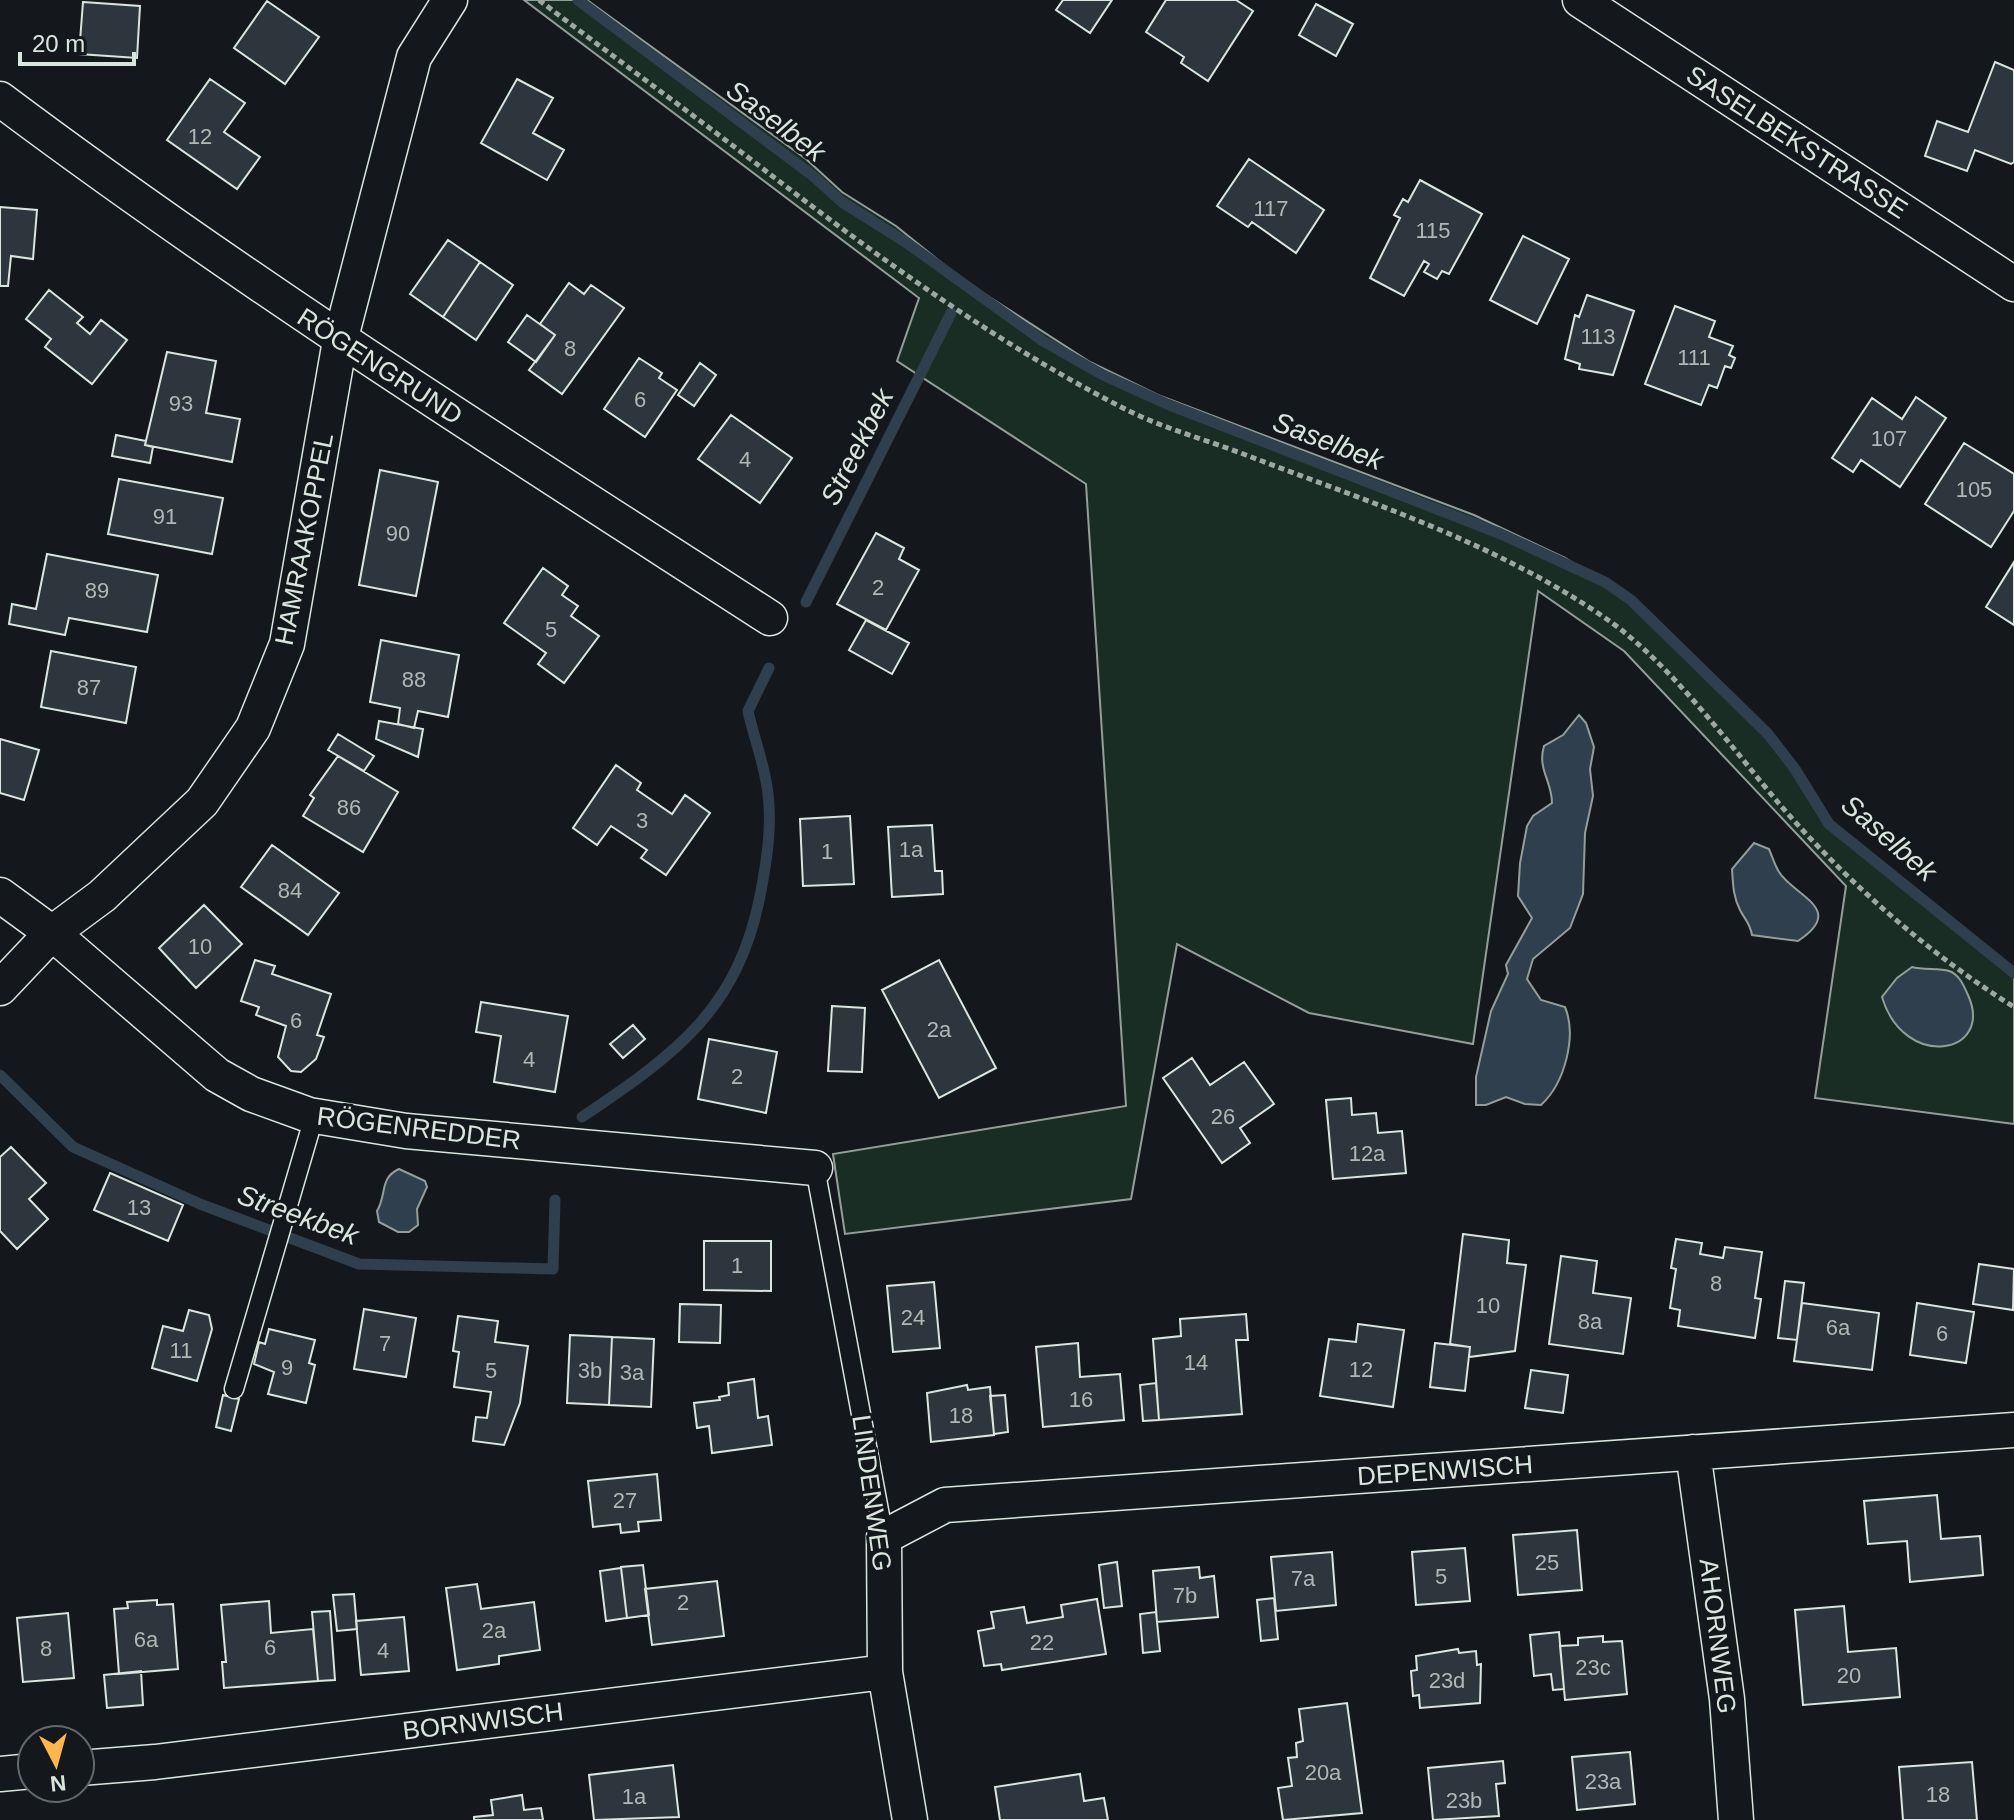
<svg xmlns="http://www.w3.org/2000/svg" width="2014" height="1820" font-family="Helvetica,sans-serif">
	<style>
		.green { fill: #1a2d24; stroke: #939e99; stroke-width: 2 }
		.water { fill: #2f3f4d; stroke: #939e99; stroke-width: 2 }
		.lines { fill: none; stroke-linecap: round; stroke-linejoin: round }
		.stream { stroke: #2f3f4d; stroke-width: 11 }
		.building { fill: #2c363c; stroke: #d8e6dc; stroke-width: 2 }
		.service-casing { stroke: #d8e6dc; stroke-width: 21 }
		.minor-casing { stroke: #d8e6dc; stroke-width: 37 }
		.path { stroke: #9da8a2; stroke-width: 5; stroke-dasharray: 6 4; stroke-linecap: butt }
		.service { stroke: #14181c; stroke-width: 18 }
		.minor { stroke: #14181c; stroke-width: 34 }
		.labels { text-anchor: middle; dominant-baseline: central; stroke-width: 6; stroke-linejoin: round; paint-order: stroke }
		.number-label { font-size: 22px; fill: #adbab4 }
		.street-label { font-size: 26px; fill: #d8e6dc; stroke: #14181c }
		.water-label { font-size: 28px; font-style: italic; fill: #d8e6dc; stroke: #14181c }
	</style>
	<rect width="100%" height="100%" fill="#14181c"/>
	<!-- green -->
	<path class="green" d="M524,0H587L806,159L842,192L896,226L963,280L1090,362L1158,395L1474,515L1565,558L1630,598L1768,734L1795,769L1829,824L2014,973V1124L1815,1098L1846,886L1624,651L1538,591L1473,1044L1309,1013L1177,944L1131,1199L845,1234L833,1154L1126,1106L1086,484L897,361L919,298Z"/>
	<!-- water -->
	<path class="water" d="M1579,715L1586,723L1594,747L1590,769L1593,796L1585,833L1583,894L1570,928L1533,959L1527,979L1541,1000L1565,1007C1577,1036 1565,1083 1541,1105L1525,1104L1506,1097L1486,1105H1476V1077L1491,1011L1508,974L1506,965L1532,918L1518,896L1520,863L1527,826L1533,816L1552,803C1552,781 1537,769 1544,746L1563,735Z
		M1754,843L1769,849C1772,856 1775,866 1779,872C1794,896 1847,909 1798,941L1752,935C1750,923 1745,920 1740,910C1733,897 1733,883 1732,869Z
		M1912,967C1923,970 1939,968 1949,971C1959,974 1964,986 1968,995C1995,1055 1904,1071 1882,997L1897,978Z
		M399,1169L425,1181L427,1187L417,1209L418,1225L409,1232H398L379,1222L377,1211C387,1195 379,1178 399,1169Z"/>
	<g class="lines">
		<!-- stream -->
		<path class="stream" d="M578,0L812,175L842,202L907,243L1043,341L1103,375L1167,404L1501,534L1605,582L1631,600L1768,734L1795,769L1829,824L2014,973
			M806,602L951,313
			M0,1075L73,1147L200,1204L359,1264L553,1269L555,1200
			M582,1117C677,1053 739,1009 761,891C767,859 772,826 768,794C765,765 754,739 748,711L769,668"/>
	</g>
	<!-- building -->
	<path class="building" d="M1063,0H1112L1090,33L1056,10Z
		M1166,0H1236L1253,11L1208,81L1181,63L1184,57L1146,32Z
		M267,1L319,37L285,84L234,48Z
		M83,2L140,6L137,58L79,54Z
		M1316,4L1353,24L1336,56L1299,35Z
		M1995,62L2014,70V162L2011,164L1975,150L1967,171L1925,156L1937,121L1968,132Z
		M210,79L245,103L224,132L260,157L237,189L167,140Z
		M517,79L553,98L533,133L564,150L547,180L481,143Z
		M1249,159L1324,210L1296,253L1252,222L1248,227L1217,206Z
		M1420,180L1482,214L1449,274L1442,271L1437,279L1424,272L1429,264L1424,261L1404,296L1370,278L1400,218L1394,215L1403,199L1408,202Z
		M0,207L37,210L33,259L11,256L8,286H0Z
		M1523,236L1569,259L1537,324L1490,300Z
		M448,240L480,262L443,317L410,294Z
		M480,262L513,285L476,340L443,317Z
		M569,283L584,294L591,285L624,308L562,394L529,370L555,335L540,324Z
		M49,290L83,317L77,323L90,334L101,320L127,340L92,384L45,347L51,339L26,319Z
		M1587,295L1634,311L1613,375L1579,369L1580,364L1565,359L1575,315L1579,317Z
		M1675,306L1715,321L1709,337L1733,346L1729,355L1735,358L1731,368L1725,366L1717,388L1709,385L1701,405L1645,384Z
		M527,315L555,335L536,362L508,342Z
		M167,352L216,361L206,413L240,419L232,462L145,445Z
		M639,358L662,373L659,378L677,390L645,437L604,409Z
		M700,363L716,375L694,406L678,395Z
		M1916,397L1946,418L1900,487L1861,460L1853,472L1832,458L1872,398L1902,419Z
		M731,415L792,458L760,503L698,459Z
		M116,435L146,441L145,445L153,447L150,463L112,456Z
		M1964,443L2014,474V511L1991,547L1925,504Z
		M380,470L438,482L416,596L359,585Z
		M119,479L223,498L212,554L108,534Z
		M876,533L904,548L899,559L919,570L886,630L837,604Z
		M47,554L158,575L147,632L69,618L65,635L9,624L12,604L36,609Z
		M2014,562V625L1986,607Z
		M543,568L568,586L562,595L578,606L571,616L599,636L564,683L538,664L546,653L504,623Z
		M866,620L909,643L892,674L849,650Z
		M381,640L459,655L448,717L418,711L414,728L398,724L400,708L370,702Z
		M51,651L136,667L126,723L41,707Z
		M379,721L423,729L418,757L376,739Z
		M338,734L374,756L364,771L328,750Z
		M0,739L39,750L24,800L0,793Z
		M338,756L398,792L363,852L303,816L314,798L310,795Z
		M616,765L641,783L637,790L672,814L685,795L710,813L666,875L641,858L647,850L611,826L597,845L573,828Z
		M850,816L854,884L803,886L800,819Z
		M932,825L935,871H942L943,894L892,897L888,827Z
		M272,845L339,893L308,935L241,887Z
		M204,905L242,944L196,988L159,948Z
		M255,960L275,966L272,974L331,994L317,1035L324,1037L316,1059L301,1072L291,1071L278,1057L286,1026L256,1015L259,1007L241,1001Z
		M939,960L996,1068L939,1098L882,990Z
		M481,1002L568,1016L555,1092L494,1082L501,1036L476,1032Z
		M832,1006L865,1008L862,1072L828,1071Z
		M633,1025L645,1039L623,1058L610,1044Z
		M709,1039L777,1052L766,1113L698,1099Z
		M1192,1058L1210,1085L1244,1062L1274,1104L1240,1128L1250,1143L1222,1163L1163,1078Z
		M1351,1098L1352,1115L1376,1113L1378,1133L1402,1131L1406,1173L1333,1179L1326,1100Z
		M11,1147L46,1183L29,1199L48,1219L17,1249L0,1231V1157Z
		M110,1173L183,1205L168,1241L94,1210Z
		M1463,1234L1509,1240L1507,1263L1526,1265L1515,1351L1469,1357L1470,1347L1450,1344Z
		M1676,1239L1702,1243L1700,1254L1723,1258L1725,1247L1762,1252L1755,1298L1761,1299L1755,1338L1678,1326L1680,1310L1670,1308L1676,1269L1671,1268Z
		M704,1241H771V1291L704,1290Z
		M1561,1256L1597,1261L1593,1293L1631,1298L1623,1354L1549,1344Z
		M1979,1264L2014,1269L2013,1310L1973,1304Z
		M1785,1281L1804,1283L1797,1340L1778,1338Z
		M934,1282L940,1348L893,1352L887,1286Z
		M1802,1303L1879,1313L1872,1370L1794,1361Z
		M1917,1303L1974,1312L1966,1363L1910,1355Z
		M680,1304L721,1305L720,1343L679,1342Z
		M364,1309L416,1318L406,1377L354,1369Z
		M189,1310L209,1315L212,1329L197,1381L152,1368L163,1326L183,1331Z
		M1246,1314L1248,1340H1236L1242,1414L1159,1420L1153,1339L1181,1336L1180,1319Z
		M458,1316L498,1321L495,1342L528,1346L520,1403L504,1445L473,1441L476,1417L487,1418L491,1392L454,1387L459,1352L453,1351Z
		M1358,1324L1404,1330L1393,1407L1320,1396L1329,1339L1356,1342Z
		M269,1329L315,1340L309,1363L315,1365L306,1403L268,1394L274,1372L254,1364L259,1342L265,1344Z
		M570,1335L612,1337L609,1405L567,1403Z
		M612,1337L654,1339L651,1407L609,1405Z
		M1078,1343L1080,1377L1120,1374L1124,1420L1043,1427L1036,1347Z
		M1435,1343L1470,1347L1465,1391L1430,1387Z
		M1531,1370L1568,1375L1563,1413L1525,1408Z
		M754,1379L758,1418L768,1416L772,1445L712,1453L709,1426L697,1428L694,1403L720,1400L719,1397L729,1395L728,1383Z
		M1156,1383L1159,1420L1143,1421L1140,1385Z
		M967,1385L968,1390L990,1387L994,1435L931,1442L927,1393Z
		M223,1395L239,1399L231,1431L216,1427Z
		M1005,1395L1008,1432L994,1434L990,1396Z
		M657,1474L661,1520L638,1522L639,1531L621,1533L620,1524L593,1527L588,1481Z
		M1937,1495L1941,1539L1980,1536L1983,1575L1910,1582L1907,1541L1868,1544L1864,1501Z
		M1577,1530L1582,1590L1518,1595L1513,1535Z
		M1465,1548L1470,1601L1416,1605L1412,1552Z
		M1332,1552L1336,1605L1276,1611L1271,1557Z
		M1117,1562L1122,1606L1104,1608L1099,1565Z
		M643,1565L649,1615L627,1618L621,1567Z
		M1199,1567L1200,1578L1214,1576L1218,1617L1157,1622L1153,1571Z
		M621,1568L627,1618L606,1621L600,1571Z
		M717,1581L724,1636L652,1645L645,1589Z
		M477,1584L481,1609L534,1602L540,1650L499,1656V1664L457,1670L446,1588Z
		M354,1594L357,1629L337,1631L333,1595Z
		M1274,1598L1278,1639L1261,1641L1257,1600Z
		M1097,1599L1106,1654L1002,1670L1001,1664L984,1666L978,1631L994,1628L991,1612L1024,1607L1027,1623L1063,1617L1061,1605Z
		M157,1600V1605L173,1604L178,1669L119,1674L114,1609L128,1608L127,1602Z
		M269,1601L271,1633L313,1629L318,1681L224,1688L222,1662H226L221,1605Z
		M1844,1606L1848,1652L1896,1648L1900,1697L1803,1705L1795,1610Z
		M330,1611L335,1680L318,1681L312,1612Z
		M1156,1612L1160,1651L1143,1653L1140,1614Z
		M68,1613L74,1678L23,1682L17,1618Z
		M404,1617L409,1671L361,1675L356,1621Z
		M1559,1632L1564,1689L1553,1690L1551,1674L1534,1676L1530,1635Z
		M1603,1636V1642L1622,1641L1627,1694L1565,1700L1560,1646L1578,1645V1638Z
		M1458,1649L1459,1653L1476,1651L1477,1665L1481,1664L1480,1703L1420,1708L1419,1695L1413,1696L1411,1671L1417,1670L1416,1656Z
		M141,1671L143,1705L107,1708L104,1675Z
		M1347,1703L1362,1813L1283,1820L1278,1788L1292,1786L1288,1758L1297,1757L1296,1743L1303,1741L1299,1709Z
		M1630,1752L1635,1804L1577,1810L1572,1757Z
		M1503,1761L1505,1783L1496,1784L1499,1816L1433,1820L1428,1768Z
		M1972,1762L1977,1820H1903L1899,1767Z
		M673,1765L679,1817L594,1820L589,1775Z
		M1080,1774L1084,1801L1104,1798L1108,1820H1000L995,1787Z
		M522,1795L524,1810L541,1808L543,1820H474V1817L493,1815L491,1800Z"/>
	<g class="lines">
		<defs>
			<path id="service" d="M815,1168L884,1537
				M234,1389L314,1117"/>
			<path id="minor" d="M1580,0L2014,284
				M0,99C248,285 510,450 770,618
				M0,895L52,933L217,1075L251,1094L309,1115L406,1131L815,1168
				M0,988L52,933L102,896L202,802L253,728L287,644L340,341L414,57L450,0
				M1693,1452L1727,1699L1736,1820
				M80,1768L155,1762L885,1672
				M0,1774L32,1771
				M910,1820L885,1672L884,1537L945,1505L2014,1430"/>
		</defs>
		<!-- service casing -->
		<use href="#service" class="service-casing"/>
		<!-- minor casing -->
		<use href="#minor" class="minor-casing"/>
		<!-- path -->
		<path class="path" d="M539,0C616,59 695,116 771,175C883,261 1001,346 1127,410C1165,429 1207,440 1246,455C1369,502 1499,544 1608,620C1672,665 1731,747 1781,806C1848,883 1928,953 2014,1007"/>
		<!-- service -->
		<use href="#service" class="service"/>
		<!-- minor -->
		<use href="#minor" class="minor"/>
	</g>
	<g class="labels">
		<!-- number labels -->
		<g class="number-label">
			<text x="200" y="136">12</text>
			<text x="1271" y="208">117</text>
			<text x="1433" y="230">115</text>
			<text x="1598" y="336">113</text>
			<text x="570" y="348">8</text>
			<text x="1694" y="357">111</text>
			<text x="640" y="399">6</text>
			<text x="181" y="403">93</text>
			<text x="1889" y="438">107</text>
			<text x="745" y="459">4</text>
			<text x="1974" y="489">105</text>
			<text x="165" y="516">91</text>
			<text x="398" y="533">90</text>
			<text x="878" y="587">2</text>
			<text x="97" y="590">89</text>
			<text x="551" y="629">5</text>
			<text x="414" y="679">88</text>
			<text x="89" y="687">87</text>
			<text x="349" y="807">86</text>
			<text x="642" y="820">3</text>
			<text x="911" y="849">1a</text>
			<text x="827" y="851">1</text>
			<text x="290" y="890">84</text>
			<text x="200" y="946">10</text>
			<text x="296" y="1020">6</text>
			<text x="939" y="1029">2a</text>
			<text x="529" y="1059">4</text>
			<text x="737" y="1076">2</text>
			<text x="1223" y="1116">26</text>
			<text x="1367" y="1153">12a</text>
			<text x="139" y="1207">13</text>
			<text x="737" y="1265">1</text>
			<text x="1716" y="1283">8</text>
			<text x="1488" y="1305">10</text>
			<text x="913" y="1317">24</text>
			<text x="1590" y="1321">8a</text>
			<text x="1838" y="1327">6a</text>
			<text x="1942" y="1333">6</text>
			<text x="385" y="1343">7</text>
			<text x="181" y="1350">11</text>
			<text x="1196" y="1362">14</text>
			<text x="287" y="1367">9</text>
			<text x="1361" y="1369">12</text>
			<text x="491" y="1370">5</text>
			<text x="590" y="1370">3b</text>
			<text x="632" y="1372">3a</text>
			<text x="1081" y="1399">16</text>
			<text x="961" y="1415">18</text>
			<text x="625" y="1500">27</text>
			<text x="1547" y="1562">25</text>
			<text x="1441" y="1576">5</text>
			<text x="1303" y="1578">7a</text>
			<text x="1185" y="1595">7b</text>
			<text x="683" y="1602">2</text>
			<text x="494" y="1630">2a</text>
			<text x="146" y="1639">6a</text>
			<text x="1042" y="1642">22</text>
			<text x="270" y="1647">6</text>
			<text x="46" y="1648">8</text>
			<text x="383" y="1650">4</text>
			<text x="1593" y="1667">23c</text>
			<text x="1849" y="1675">20</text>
			<text x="1447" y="1680">23d</text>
			<text x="1323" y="1772">20a</text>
			<text x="1603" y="1781">23a</text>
			<text x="1938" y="1794">18</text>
			<text x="634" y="1796">1a</text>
			<text x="1464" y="1800">23b</text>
		</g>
		<!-- street labels -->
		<g class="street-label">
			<text transform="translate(1797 142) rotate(33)">SASELBEKSTRASSE</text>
			<text transform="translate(380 366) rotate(33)">RÖGENGRUND</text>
			<text transform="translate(304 539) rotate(-79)">HAMRAAKOPPEL</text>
			<text transform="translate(419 1128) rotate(7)">RÖGENREDDER</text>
			<text transform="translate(1445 1470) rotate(-4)">DEPENWISCH</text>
			<text transform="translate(872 1493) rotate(82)">LINDENWEG</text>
			<text transform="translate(1718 1636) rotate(83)">AHORNWEG</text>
			<text transform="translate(483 1721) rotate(-7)">BORNWISCH</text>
		</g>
		<!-- water labels -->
		<g class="water-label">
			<text transform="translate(776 121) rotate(37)">Saselbek</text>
			<text transform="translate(1328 441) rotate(21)">Saselbek</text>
			<text transform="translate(857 447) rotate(-63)">Streekbek</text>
			<text transform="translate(1889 838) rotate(41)">Saselbek</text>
			<text transform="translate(298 1215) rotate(20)">Streekbek</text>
		</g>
	</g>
	<!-- north arrow -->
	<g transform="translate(56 1764) rotate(174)"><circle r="38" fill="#14181c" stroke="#626a69" stroke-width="2"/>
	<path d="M0-6L14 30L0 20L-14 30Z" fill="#ffb74d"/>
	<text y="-12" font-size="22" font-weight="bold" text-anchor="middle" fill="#d8e6dc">N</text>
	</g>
	<!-- scale -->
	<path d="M20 52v12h114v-12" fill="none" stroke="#d8e6dc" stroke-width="4"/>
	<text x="32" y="52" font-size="24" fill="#d8e6dc" stroke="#14181c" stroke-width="6" paint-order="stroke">20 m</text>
</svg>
